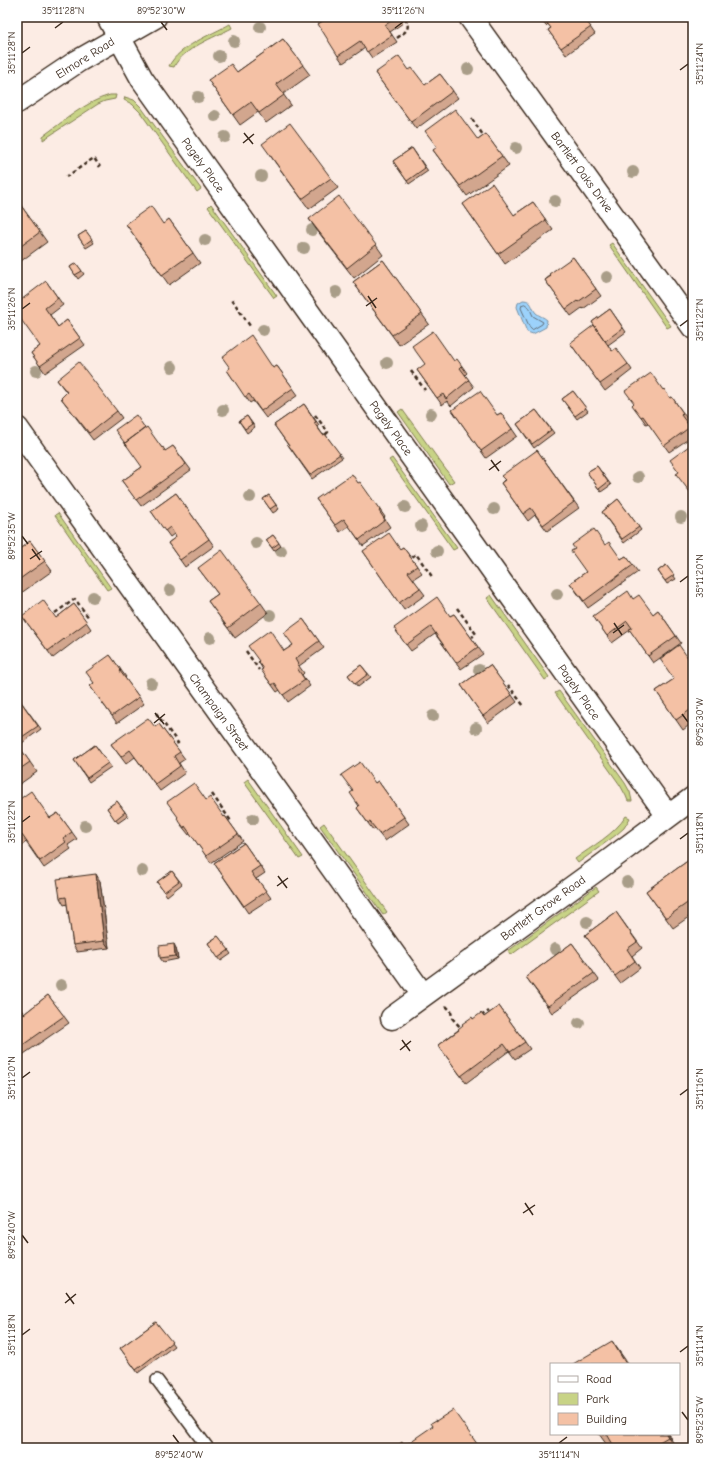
<svg xmlns="http://www.w3.org/2000/svg" width="710" height="1465" font-family="'Comic Neue',sans-serif">
	<style>
		.green { fill: #c8d386; stroke: #827e52 }
		.water { fill: #9cd2fb; stroke: #758fa3 }
		.lines { fill: none; stroke-linecap: round; stroke-linejoin: round }
		.shore { stroke: #626d76; stroke-width: 1 }
		.lane-casing { stroke: #3b2a1e; stroke-width: 14 }
		.street-casing { stroke: #3b2a1e; stroke-width: 25 }
		.secondary-casing { stroke: #3b2a1e; stroke-width: 25 }
		.path { stroke: #3b2a1e; stroke-width: 2.5; stroke-dasharray: 4 3; stroke-linecap: butt }
		.lane { stroke: #fff; stroke-width: 11 }
		.street { stroke: #fff; stroke-width: 22 }
		.secondary { stroke: #fff; stroke-width: 22 }
		.tree { fill: #a99d88 }
		.wall { fill: #d2a68e; stroke: #3b2a1e }
		.shaded-wall { fill: #ab8774; stroke: #3b2a1e }
		.building { fill: #f4c1a5; stroke: #3b2a1e }
		.ticks { fill: none; stroke: #3b2a1e; stroke-width: 1.5 }
		.labels { text-anchor: middle; dominant-baseline: central; stroke-width: 3.5; stroke-linejoin: round; paint-order: stroke }
		.street-label { font-size: 12px; fill: #3b2a1e; stroke: #fff }
		.neatline { fill: none; stroke: #3b2a1e; stroke-width: 1.5 }
		.ticks-label { font-size: 10px; text-anchor: middle; fill: #3b2a1e }
	</style>
	<rect width="100%" height="100%" fill="#fcece4"/>
	<filter id="ink" filterUnits="userSpaceOnUse"><feTurbulence type="fractalNoise" baseFrequency=".025" numOctaves="2"/><feDisplacementMap in="SourceGraphic" scale="8" xChannelSelector="R" yChannelSelector="G"/><feConvolveMatrix kernelMatrix="1 2 1 2 8 2 1 2 1" color-interpolation-filters="sRGB"/></filter>
	<g filter="url(#ink)">
		<!-- green -->
		<path class="green" d="M230,24L232,28C215,37 182,49 174,67L169,66C179,46 211,35 230,24Z
			M110,95H116L115,99L105,101L98,104L43,140V136C64,121 85,102 110,95Z
			M125,97L134,100L141,107L201,189L197,192L140,112L132,104L124,100Z
			M211,204L277,296L274,298L208,207Z
			M612,243L671,326L667,328L609,245Z
			M402,409L454,481L449,484L398,412Z
			M392,458L457,548L453,550L389,460Z
			M58,513L111,588L107,590L55,515Z
			M491,595L549,677L545,680L487,598Z
			M559,691L625,783L630,792L632,801H628L626,796L620,785L555,693Z
			M248,779L303,857L299,859L244,782Z
			M626,816L630,818L624,828L616,835L578,863L575,859C592,846 614,835 626,816Z
			M324,823L387,912L383,915L320,826Z
			M596,887L599,891L511,955L508,951Z"/>
		<!-- water -->
		<path class="water" d="M523,300C533,300 531,308 536,313C539,316 544,317 547,320L546,327L533,334L527,332L517,307L518,303Z"/>
		<g class="lines">
			<!-- shore -->
			<path class="shore" d="M525,304L529,307L533,316L543,322L542,324L532,330L530,328L521,308L522,305Z"/>
			<defs>
				<path id="lane" d="M157,1380L208,1448"/>
				<path id="street" d="M108,17L142,79L668,816
					M470,17L693,327
					M17,428L423,995
					M392,1018L599,868L693,798"/>
				<path id="secondary" d="M17,102L78,61L155,17"/>
			</defs>
			<!-- lane casing -->
			<use href="#lane" class="lane-casing"/>
			<!-- street casing -->
			<use href="#street" class="street-casing"/>
			<!-- secondary casing -->
			<use href="#secondary" class="secondary-casing"/>
			<!-- path -->
			<path class="path" d="M397,38C406,31 412,29 404,17
				M472,119L485,138
				M66,177L94,158L100,167
				M231,302L233,301L250,326
				M411,371L425,390
				M315,415L328,432L325,435
				M412,557L416,554L433,578
				M457,608L476,634L472,637
				M55,613L75,599L89,618
				M246,651L259,670
				M508,685L524,706
				M156,713L178,743L175,744
				M212,794L231,821
				M446,1006L451,1011L452,1018L462,1029
				M481,1016L489,1011"/>
			<!-- lane -->
			<use href="#lane" class="lane"/>
			<!-- street -->
			<use href="#street" class="street"/>
			<!-- secondary -->
			<use href="#secondary" class="secondary"/>
		</g>
		<!-- trees -->
		<g class="tree">
			<circle cx="260" cy="27" r="6"/>
			<circle cx="234" cy="41" r="6"/>
			<circle cx="219" cy="56" r="6"/>
			<circle cx="468" cy="69" r="6"/>
			<circle cx="198" cy="97" r="6"/>
			<circle cx="215" cy="116" r="6"/>
			<circle cx="225" cy="137" r="6"/>
			<circle cx="516" cy="148" r="6"/>
			<circle cx="633" cy="172" r="6"/>
			<circle cx="261" cy="176" r="6"/>
			<circle cx="555" cy="201" r="6"/>
			<circle cx="312" cy="230" r="6"/>
			<circle cx="205" cy="240" r="6"/>
			<circle cx="304" cy="248" r="6"/>
			<circle cx="607" cy="277" r="6"/>
			<circle cx="336" cy="292" r="6"/>
			<circle cx="263" cy="330" r="6"/>
			<circle cx="387" cy="363" r="6"/>
			<circle cx="172" cy="367" r="6"/>
			<circle cx="36" cy="371" r="6"/>
			<circle cx="223" cy="410" r="6"/>
			<circle cx="431" cy="414" r="6"/>
			<circle cx="638" cy="477" r="6"/>
			<circle cx="250" cy="497" r="6"/>
			<circle cx="405" cy="507" r="6"/>
			<circle cx="494" cy="509" r="6"/>
			<circle cx="681" cy="517" r="6"/>
			<circle cx="421" cy="526" r="6"/>
			<circle cx="256" cy="543" r="6"/>
			<circle cx="281" cy="551" r="6"/>
			<circle cx="437" cy="551" r="6"/>
			<circle cx="170" cy="590" r="6"/>
			<circle cx="557" cy="594" r="6"/>
			<circle cx="93" cy="597" r="6"/>
			<circle cx="270" cy="615" r="6"/>
			<circle cx="210" cy="638" r="6"/>
			<circle cx="479" cy="670" r="6"/>
			<circle cx="151" cy="683" r="6"/>
			<circle cx="433" cy="716" r="6"/>
			<circle cx="476" cy="728" r="6"/>
			<circle cx="253" cy="819" r="6"/>
			<circle cx="85" cy="826" r="6"/>
			<circle cx="142" cy="871" r="6"/>
			<circle cx="627" cy="882" r="6"/>
			<circle cx="587" cy="922" r="6"/>
			<circle cx="555" cy="949" r="6"/>
			<circle cx="61" cy="985" r="6"/>
			<circle cx="579" cy="1023" r="6"/>
		</g>
		<!-- wall -->
		<path class="wall" d="M329,17H399L403,23L390,32L397,42L372,58L365,48L343,63L338,56Z
			M539,17H583L595,34L566,55L548,30L551,28L548,24L546,26Z
			M283,39L310,75L283,94L291,105L266,123L258,112L240,125L208,80L237,72Z
			M409,70L425,85L440,74L458,98L416,129L375,73Z
			M486,134L509,166L467,196L433,150L478,140Z
			M412,148L428,171L409,184L393,161Z
			M269,154L331,178L338,188L309,209Z
			M17,200L47,242L17,264Z
			M533,202L553,230L505,264L463,204L514,215Z
			M169,219L200,263L169,285L126,224H163Z
			M309,219L376,245L383,255L354,278L316,229Z
			M86,231L94,243L86,248L78,236Z
			M573,257L601,296L583,309L582,308L571,316L545,280Z
			M383,260L429,324L399,345L353,282Z
			M76,263L84,274L78,279L70,267Z
			M46,281L63,305L50,315L58,327L67,320L85,345L45,373L31,353L40,346Z
			M610,309L626,332L608,345L612,351L628,364L632,370L605,391L570,343L606,342L592,322Z
			M454,361L462,366L467,373L465,375L474,387L451,406L447,401L442,405L417,370Z
			M277,366L298,395L266,418L253,401L250,403L227,370L273,368Z
			M57,380L117,411L122,418L93,440L61,398L67,393Z
			M663,390L670,398L672,397L688,420L686,422L693,432V436L669,452L648,423L646,424L637,411Z
			M573,391L588,411L577,419L562,399Z
			M304,404L319,425L317,426L323,435L325,434L342,458L312,479L274,425Z
			M452,410L497,415L501,413L517,436L486,458Z
			M536,410L554,433L534,448L517,424Z
			M247,416L255,427L247,433L239,421Z
			M145,428L162,448L166,451L173,446L191,470L141,506L122,481L142,467Z
			M537,450L579,508L547,531L535,515L528,521L501,483L504,480Z
			M597,466L611,485L601,492L587,472Z
			M358,483L380,510L385,517L384,518L390,527L363,546L349,526L340,532L316,499Z
			M176,493L214,546L185,567L168,543L176,537L174,534L170,537L151,511Z
			M269,495L279,509L273,513L263,499Z
			M618,499L641,530L624,543L602,512Z
			M273,535L281,546L274,551L266,540Z
			M30,541L52,571L17,596V543L21,548Z
			M403,547L422,573L413,579L425,595L404,610L363,551L400,549Z
			M626,556L638,572L588,608L570,583L586,572L621,559Z
			M666,565L676,579L667,584L658,571Z
			M198,568L261,603L268,613L235,638L208,601L218,594Z
			M633,599L653,614L658,610L681,643L653,663L630,630L612,643L593,616Z
			M74,604L91,629L53,658L22,616L56,618Z
			M454,614L483,654L461,669L435,634L411,651L394,628L450,616Z
			M303,619L324,648L299,666L304,673L302,675L310,686L288,702L280,690L277,692L266,677L259,661L284,651L293,645Z
			M110,655L126,677L125,678L144,704L117,723L90,686L94,683Z
			M361,665L371,677L358,687L348,675Z
			M490,665L517,702L488,723L461,685Z
			M693,665V722L683,730L656,691L674,679Z
			M19,699L41,729L22,743L17,736Z
			M159,724L185,759L179,763L185,773L160,791L135,757L126,764L111,744L155,727Z
			M17,744L37,772L17,786Z
			M95,745L111,767L89,782L74,760Z
			M378,781L409,824L385,841L375,829L373,830L357,808L359,806L353,791L375,783Z
			M206,800L224,817L225,816L243,841L211,863L190,833L189,835L181,825Z
			M17,801L50,818L58,813L77,839L68,845L71,849L44,868L26,842L20,847L17,843Z
			M117,801L128,816L118,823L107,808Z
			M244,843L265,873L256,879L257,881L258,880L271,898L248,913L214,863Z
			M693,857V914L673,928L646,891Z
			M172,871L182,884L167,896L157,882Z
			M100,881L109,948L77,952L73,945L67,904L64,905L60,898Z
			M616,912L642,948L632,956L640,968L620,983L585,935Z
			M218,936L231,954L221,961L208,943Z
			M572,943L599,980L552,1013L526,977Z
			M176,948L178,959L163,962L160,958Z
			M48,995L69,1023L18,1058L17,1056V1004L24,1014Z
			M499,1006L530,1049L515,1059L509,1051L466,1083L438,1045L473,1019L484,1017Z
			M156,1322L174,1346L138,1373L120,1348Z
			M599,1434H668L676,1448H609Z"/>
		<!-- shaded-wall -->
		<path class="shaded-wall" d="M96,874L100,881L109,948L104,941Z
			M174,944L176,948L178,959L175,956Z
			M612,1341L624,1358L628,1364H626Z
			M666,1434H668L676,1448Z"/>
		<!-- building -->
		<path class="building" d="M329,17H397L385,25L392,35L367,52L360,41L338,56L318,24Z
			M539,17H583L591,27L561,48L548,30L551,28L543,18L541,19Z
			M283,39L303,65L276,84L284,95L259,113L251,102L233,115L208,80L231,64L237,72Z
			M399,56L409,70L412,68L425,85L440,74L453,91L411,122L375,73Z
			M455,109L478,140L486,134L502,156L460,186L433,150L437,147L425,131Z
			M290,123L331,178L302,199L262,144Z
			M412,148L425,168L407,181L393,161Z
			M492,183L514,215L533,202L546,220L498,254L463,204Z
			M339,196L376,245L347,268L309,219Z
			M17,200L40,232L17,249Z
			M151,206L163,224L169,219L193,253L162,275L126,224Z
			M86,231L92,239L84,245L78,236Z
			M573,257L596,289L578,302L577,301L566,309L545,280L551,276L549,274Z
			M383,260L422,314L392,335L353,282Z
			M76,263L82,271L75,275L70,267Z
			M46,281L58,298L45,308L58,327L67,320L80,338L40,366L31,353L40,346L17,314V303Z
			M610,309L623,328L605,341L592,322Z
			M594,325L612,351L616,348L628,364L600,384L570,343Z
			M433,331L454,361L457,359L462,366L460,368L469,380L446,399L443,394L437,398L417,370L425,364L412,346Z
			M251,335L273,368L277,366L293,388L261,411L249,394L245,397L227,370L230,368L222,357Z
			M79,362L117,411L89,433L61,398L67,392L57,380Z
			M651,373L663,390L664,389L670,398L672,397L683,413L681,415L690,427L664,446L643,416L641,417L632,405L634,403L625,391Z
			M480,391L497,415L501,413L512,429L481,451L452,410Z
			M573,391L586,408L575,416L562,399Z
			M304,404L316,422L314,423L323,435L325,434L340,454L310,475L274,425Z
			M536,410L551,430L532,444L517,424Z
			M136,415L145,428L125,443L127,446L115,430Z
			M247,416L252,424L245,429L239,421Z
			M147,427L162,448L163,447L165,451L173,446L186,464L136,500L122,481L142,467L125,443Z
			M693,443V496L676,474L679,472L670,460Z
			M537,450L574,502L543,525L531,508L523,514L501,483L505,480L501,476Z
			M597,466L608,482L599,489L587,472Z
			M352,474L358,483L360,482L380,510L379,511L385,520L359,540L344,519L335,525L316,499Z
			M176,493L209,539L180,560L168,543L176,537L170,527L165,531L151,511Z
			M269,495L276,505L270,509L263,499Z
			M618,499L639,527L622,539L602,512Z
			M594,529L605,545L609,542L621,559L626,556L633,565L584,601L570,583L586,572L571,551L575,549L572,545Z
			M389,533L400,549L403,547L417,566L408,572L420,588L399,603L363,551Z
			M273,535L279,543L272,548L266,540Z
			M30,541L45,561L17,581V543L21,548Z
			M222,550L261,603L228,628L208,601L218,594L198,568Z
			M666,565L674,575L665,581L658,571Z
			M628,591L633,599L639,595L653,614L658,610L676,636L648,656L629,629L632,628L627,621L607,636L593,616Z
			M437,597L450,616L454,614L478,647L456,663L431,627L406,645L394,628Z
			M43,600L56,618L74,604L87,622L48,651L22,616Z
			M303,619L319,641L295,659L299,666L297,668L305,680L283,695L275,683L272,685L261,670L263,669L258,662L259,661L248,646L270,630L284,651L293,645L284,633Z
			M679,645L693,665V708L676,720L656,691L674,679L660,659Z
			M110,655L121,670L120,671L139,697L112,716L90,686L94,683L86,672Z
			M361,665L368,674L355,684L348,675Z
			M490,665L512,695L483,716L461,685Z
			M19,699L38,726L19,739L17,736V700Z
			M148,718L155,727L159,724L180,752L174,756L180,766L155,784L130,750L121,757L111,744Z
			M17,744L30,762L17,771Z
			M95,745L108,763L87,778L74,760Z
			M360,762L375,783L378,781L404,817L380,834L370,822L368,823L357,808L359,806L350,793L353,791L341,775Z
			M194,783L206,800L210,797L224,817L225,816L238,834L206,856L185,826L184,828L177,818L178,817L167,802Z
			M31,791L50,818L58,813L72,832L63,838L66,842L40,861L22,835L17,839V801Z
			M117,801L125,812L115,820L107,808Z
			M244,843L260,866L251,872L257,881L258,880L266,891L244,906L214,863Z
			M693,857V899L666,918L646,891Z
			M172,871L179,881L164,892L157,882Z
			M96,874L104,941L73,945L66,897L60,898L57,879Z
			M616,912L637,942L627,949L635,961L615,976L585,935Z
			M218,936L229,950L218,958L208,943Z
			M572,943L594,973L548,1006L526,977Z
			M174,944L175,956L160,958L159,946Z
			M48,995L64,1016L17,1049V1004L24,1014Z
			M499,1006L525,1042L510,1052L504,1044L461,1076L438,1045L459,1030L458,1029L463,1025L462,1024L472,1017L473,1019L481,1013L484,1017Z
			M156,1322L172,1342L136,1370L120,1348Z
			M612,1341L626,1364H573Z
			M453,1410L480,1448H394L402,1442L404,1446L433,1426L431,1423L436,1420V1421Z
			M607,1434H666L668,1437L649,1448H615Z"/>
	</g>
	<!-- ticks -->
	<path class="ticks" d="M161,22L167,30M55,28L63,22M395,28L403,22M22,53L30,47M680,70L688,64M244,133L253,144M243,143L254,134M368,296L376,308M366,306L377,298M22,309L30,303M680,326L688,320M491,460L499,471M489,470L501,461M22,536L28,544M32,549L40,560M30,559L42,551M680,582L688,576M614,623L622,635M613,633L624,625M155,713L164,724M682,714L688,722M154,723L165,714M22,822L30,816M680,839L688,833M278,876L287,888M277,886L288,878M402,1040L410,1051M400,1050L411,1041M22,1078L30,1072M680,1095L688,1089M525,1203L533,1215M523,1213L535,1205M22,1235L28,1243M66,1293L74,1304M65,1303L76,1294M22,1335L30,1329M680,1352L688,1346M682,1412L688,1420M173,1435L179,1443M559,1443L567,1437"/>
	<g class="labels">
		<!-- street labels -->
		<g class="street-label">
			<text transform="translate(85 58) rotate(-32)">Elmore Road</text>
			<text transform="translate(203 165) rotate(54)">Pagely Place</text>
			<text transform="translate(582 172) rotate(54)">Bartlett Oaks Drive</text>
			<text transform="translate(391 428) rotate(54)">Pagely Place</text>
			<text transform="translate(579 692) rotate(55)">Pagely Place</text>
			<text transform="translate(219 712) rotate(54)">Champaign Street</text>
			<text transform="translate(543 908) rotate(-36)">Bartlett Grove Road</text>
		</g>
	</g>
	<!-- margin -->
	<rect width="710" height="1465" fill="none" stroke="#fff" stroke-width="44"/>
	<!-- legend -->
	<rect x="550" y="1363" width="130" height="72" fill="#ffffff" stroke="#b1aaa5"/>
	<rect x="558" y="1376" width="20" height="6" fill="#ffffff" stroke="#b1aaa5"/>
	<text x="586" y="1383" font-size="12" fill="#3b2a1e">Road</text>
	<rect x="558" y="1393" width="20" height="12" fill="#c8d386" stroke="#b1aaa5"/>
	<text x="586" y="1403" font-size="12" fill="#3b2a1e">Park</text>
	<rect x="558" y="1413" width="20" height="12" fill="#f4c1a5" stroke="#b1aaa5"/>
	<text x="586" y="1423" font-size="12" fill="#3b2a1e">Building</text>
	<rect x="22" y="22" width="666" height="1421" class="neatline"/>
	<g class="ticks-label">
		<text x="63" y="14">35°11'28"N</text>
		<text x="161" y="14">89°52'30"W</text>
		<text x="403" y="14">35°11'26"N</text>
		<text transform="translate(11 53) rotate(-90)" y="4">35°11'28"N</text>
		<text transform="translate(699 64) rotate(-90)" y="4">35°11'24"N</text>
		<text transform="translate(11 309) rotate(-90)" y="4">35°11'26"N</text>
		<text transform="translate(699 320) rotate(-90)" y="4">35°11'22"N</text>
		<text transform="translate(11 536) rotate(-90)" y="4">89°52'35"W</text>
		<text transform="translate(699 576) rotate(-90)" y="4">35°11'20"N</text>
		<text transform="translate(699 722) rotate(-90)" y="4">89°52'30"W</text>
		<text transform="translate(11 822) rotate(-90)" y="4">35°11'22"N</text>
		<text transform="translate(699 833) rotate(-90)" y="4">35°11'18"N</text>
		<text transform="translate(11 1078) rotate(-90)" y="4">35°11'20"N</text>
		<text transform="translate(699 1089) rotate(-90)" y="4">35°11'16"N</text>
		<text transform="translate(11 1235) rotate(-90)" y="4">89°52'40"W</text>
		<text transform="translate(11 1335) rotate(-90)" y="4">35°11'18"N</text>
		<text transform="translate(699 1346) rotate(-90)" y="4">35°11'14"N</text>
		<text transform="translate(699 1420) rotate(-90)" y="4">89°52'35"W</text>
		<text x="179" y="1458">89°52'40"W</text>
		<text x="559" y="1458">35°11'14"N</text>
	</g>
</svg>
